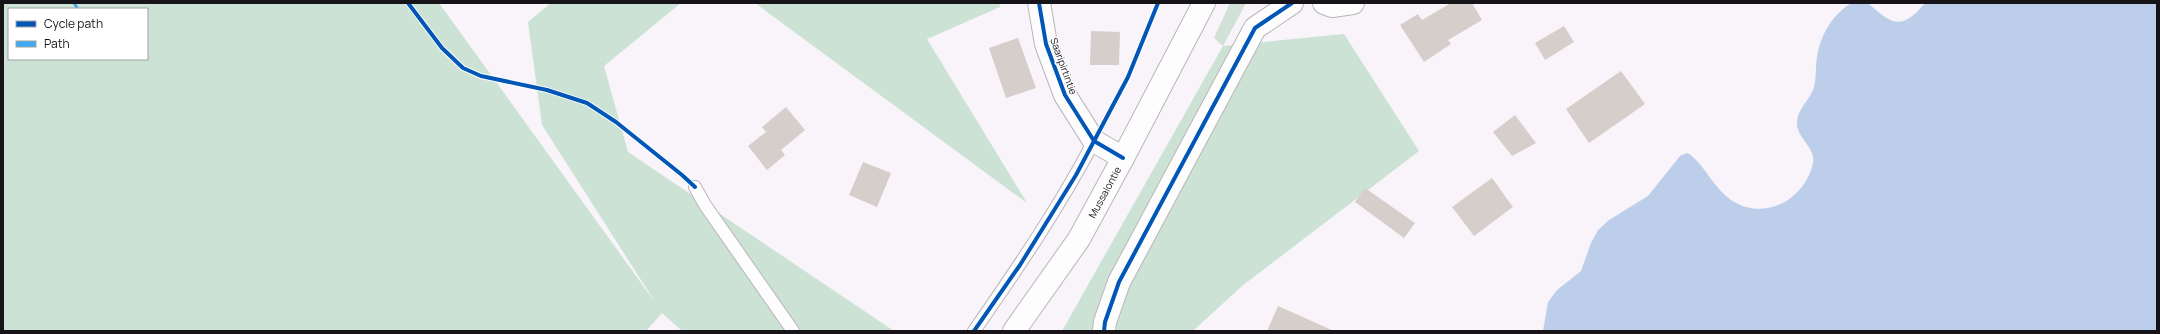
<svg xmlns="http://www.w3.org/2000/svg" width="2160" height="334" font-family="Manrope,sans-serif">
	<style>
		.green { fill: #d2e1d7 }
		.forest { fill: #cbe2d4; fill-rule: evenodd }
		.water { fill: #bcceea }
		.building { fill: #d6ceca }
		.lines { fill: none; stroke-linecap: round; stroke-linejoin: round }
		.service-casing { stroke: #b9b6bb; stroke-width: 14 }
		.minor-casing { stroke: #b9b6bb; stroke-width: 24 }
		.secondary-casing { stroke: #b9b6bb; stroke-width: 24 }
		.service { stroke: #fefdfe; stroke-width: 12 }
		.minor { stroke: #fefdfe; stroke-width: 22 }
		.secondary { stroke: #fefdfe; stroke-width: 22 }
		.quiet { stroke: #3fa9f5; stroke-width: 3; stroke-dasharray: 6 3; stroke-linecap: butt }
		.cycleway-casing { stroke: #fff; stroke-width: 6 }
		.cycleway { stroke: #0057b8; stroke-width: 4 }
		.labels { text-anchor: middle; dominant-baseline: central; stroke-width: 3; stroke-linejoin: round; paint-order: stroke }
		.street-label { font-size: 10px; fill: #171419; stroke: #fff }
	</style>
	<rect width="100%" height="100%" fill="#f8f4fa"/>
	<!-- green -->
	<path class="green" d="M1230,3H1246L1223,46L1214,38Z"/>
	<!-- forest -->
	<path class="forest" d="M3,3H439L657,305L542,125L528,22L551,3H681L604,66L628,152L894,331H682L662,313L646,331H3ZM9,9H147V59H9Z
		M755,3H1000V7L927,39L1027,203Z
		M1344,34L1419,151L1242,286L1193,331H1062L1223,46Z"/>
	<!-- water -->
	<path class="water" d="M1852,3H1868C1892,25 1902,31 1925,3H2157V331H1543L1548,302L1557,290L1581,271L1591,243L1598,230L1609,220L1648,196L1680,156L1687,153L1691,155C1706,168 1714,188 1731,200C1764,222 1805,200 1813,163C1816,147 1796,138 1797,122C1798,108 1808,102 1813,90C1817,80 1815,68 1817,57C1820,36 1833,13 1852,3Z"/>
	<!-- building -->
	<path class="building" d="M1451,3H1472L1482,20L1448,40L1451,44L1424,62L1400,25L1418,14L1422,20Z
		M1564,26L1574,42L1545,60L1535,43Z
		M1091,31L1120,32L1119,65H1090Z
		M1018,38L1036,88L1006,98L989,48Z
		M1621,71L1645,104L1589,143L1566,109Z
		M786,107L805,130L781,150L785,155L767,170L748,146L766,132L762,127Z
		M1515,115L1536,143L1512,156L1493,132Z
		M863,162L891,173L877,207L849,195Z
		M1492,178L1513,207L1474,236L1452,207Z
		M1365,188L1415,223L1404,238L1355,202Z
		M1278,306L1334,331H1267Z"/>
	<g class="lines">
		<defs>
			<path id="service" d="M695,187L705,205L793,331
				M974,331C1017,269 1059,208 1094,141"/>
			<path id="minor" d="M1039,3L1046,44L1065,95L1094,141L1123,158
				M1324,3L1332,6L1353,3
				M1104,331L1105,322L1119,282L1255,28L1292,3"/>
			<g id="secondary">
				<path id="s1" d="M1014,331L1079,239L1123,158L1204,3"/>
			</g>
		</defs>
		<!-- service casing -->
		<use href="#service" class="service-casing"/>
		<!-- minor casing -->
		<use href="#minor" class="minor-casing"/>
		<!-- secondary casing -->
		<use href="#secondary" class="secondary-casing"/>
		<!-- service -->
		<use href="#service" class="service"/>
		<!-- minor -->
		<use href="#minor" class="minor"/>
		<!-- secondary -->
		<use href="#secondary" class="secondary"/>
		<!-- quiet -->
		<path class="quiet" d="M74,3L78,9"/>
		<defs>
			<path id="cycleway" d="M408,3L442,48L463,68L481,76L547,90L587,103L616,122L682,175L695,187
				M1039,3L1046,44L1065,95L1094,141L1123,158
				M974,331L1020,265L1076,175L1128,77L1158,3
				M1104,331L1105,322L1119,282L1255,28L1292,3"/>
		</defs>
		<!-- cycleway casing -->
		<use href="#cycleway" class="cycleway-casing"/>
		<!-- cycleway -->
		<use href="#cycleway" class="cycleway"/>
	</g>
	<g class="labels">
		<!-- street labels -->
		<g class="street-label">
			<text transform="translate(1064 66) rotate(70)">Saaripirtintie</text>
			<text stroke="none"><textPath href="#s1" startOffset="166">Mussalontie</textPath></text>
		</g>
	</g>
	<!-- border -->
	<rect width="2160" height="334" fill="none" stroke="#171419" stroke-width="8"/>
	<!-- legend -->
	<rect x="8" y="8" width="140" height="52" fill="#ffffff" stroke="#a2a1a3"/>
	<rect x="16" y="21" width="20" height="6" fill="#0057b8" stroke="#a2a1a3"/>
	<text x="44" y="28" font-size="12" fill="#171419">Cycle path</text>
	<rect x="16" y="41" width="20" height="6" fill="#3fa9f5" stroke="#a2a1a3"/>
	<text x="44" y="48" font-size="12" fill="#171419">Path</text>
</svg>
